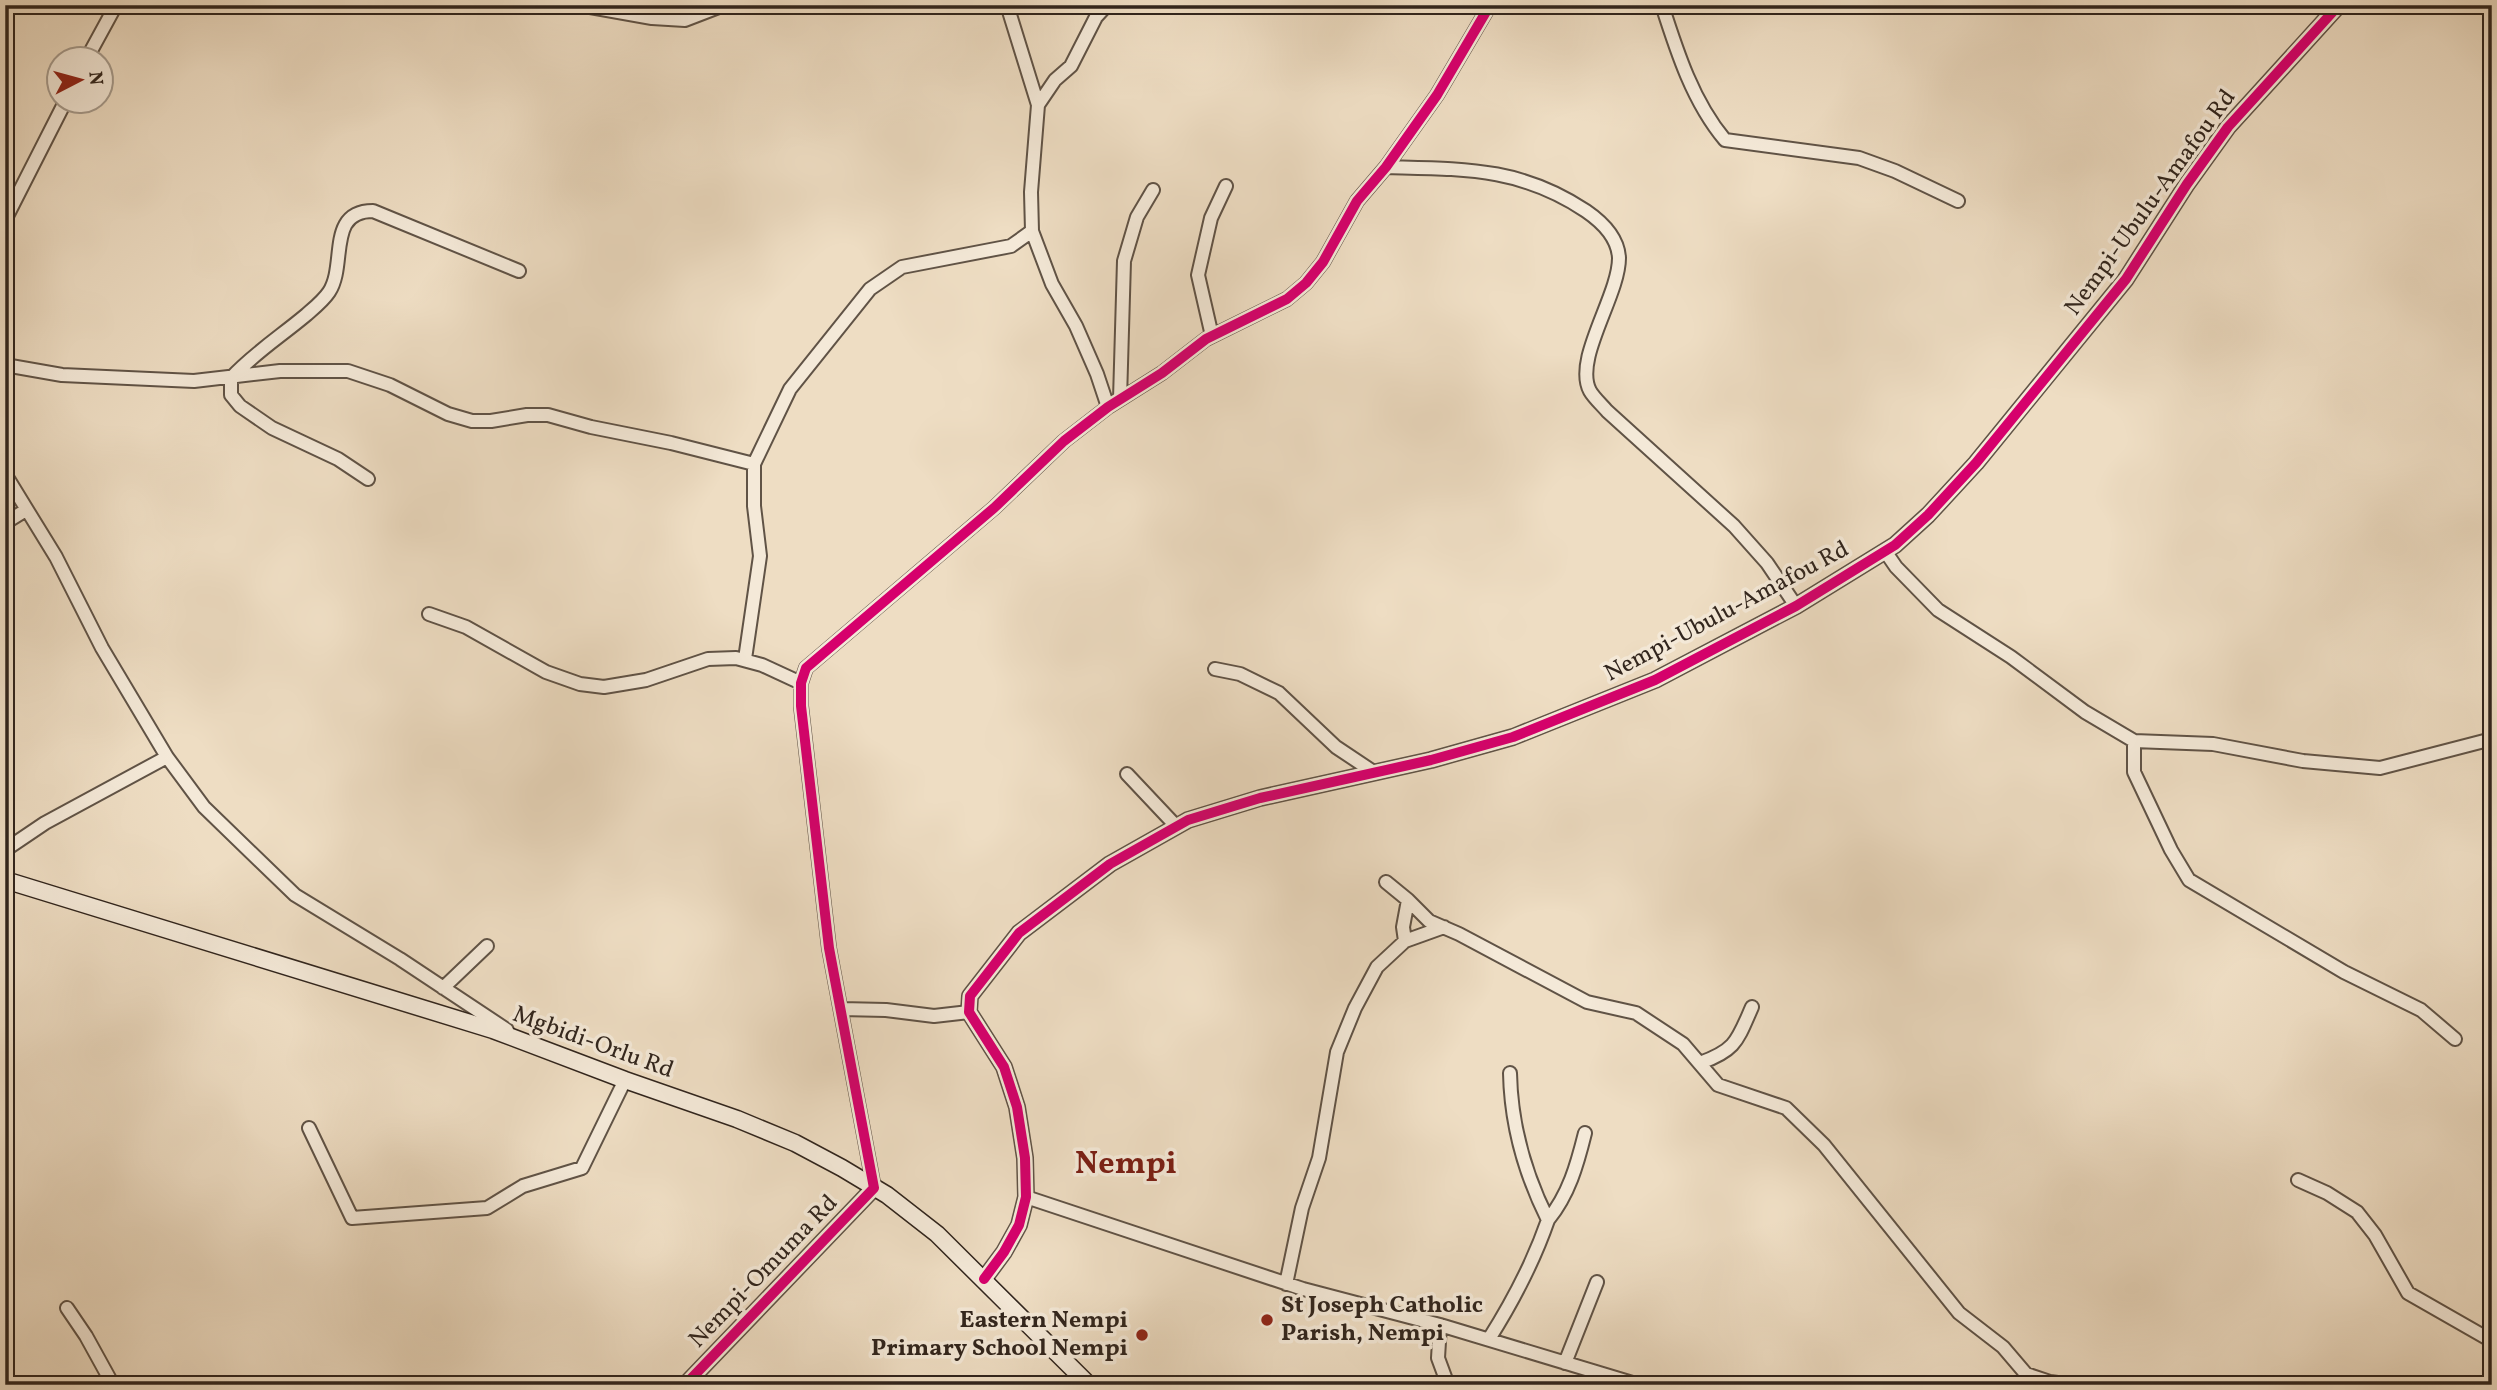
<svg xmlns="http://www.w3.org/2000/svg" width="2497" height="1390" font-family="Vollkorn,serif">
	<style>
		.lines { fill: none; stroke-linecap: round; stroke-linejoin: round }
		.minor-casing { stroke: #605346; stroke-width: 16 }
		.tertiary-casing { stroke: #605346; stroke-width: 18 }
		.secondary-casing { stroke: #31251d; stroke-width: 19 }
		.minor { stroke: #f4e9d8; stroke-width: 12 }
		.tertiary { stroke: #f4e9d8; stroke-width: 14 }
		.secondary { stroke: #f4e9d8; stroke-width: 16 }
		.cycleway-casing { stroke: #f4e9d8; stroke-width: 15 }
		.cycleway { stroke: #d6006c; stroke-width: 10 }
		.poi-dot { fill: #8f2418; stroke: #f4e9d8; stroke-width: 2.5 }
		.labels { text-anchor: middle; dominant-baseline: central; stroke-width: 7; stroke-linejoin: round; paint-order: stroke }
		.street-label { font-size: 24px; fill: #31251d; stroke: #f4e9d8 }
		.poi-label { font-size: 24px; font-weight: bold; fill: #31251d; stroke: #f4e9d8; text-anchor: start }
		.district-label { font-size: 32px; font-weight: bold; fill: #7a1f14; stroke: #f4e9d8 }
	</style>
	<rect width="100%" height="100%" fill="#eeddc3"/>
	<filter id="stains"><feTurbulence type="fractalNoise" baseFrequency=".00286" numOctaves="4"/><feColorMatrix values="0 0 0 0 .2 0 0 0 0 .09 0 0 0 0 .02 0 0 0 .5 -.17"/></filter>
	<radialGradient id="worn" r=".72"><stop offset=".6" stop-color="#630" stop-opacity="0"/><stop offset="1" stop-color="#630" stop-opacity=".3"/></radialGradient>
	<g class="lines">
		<defs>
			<path id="minor" d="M579,5L652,18L685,20L724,5
				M1007,5L1038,105L1031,192L1032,231L1052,284L1076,326L1097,374L1108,407
				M1662,5C1677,52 1693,102 1725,140L1859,158L1895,171L1958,201
				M86,60L116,5
				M1038,105L1055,80L1071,66L1096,17L1107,5
				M1386,167C1463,169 1520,167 1586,211C1602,222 1618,237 1619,258C1619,296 1573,359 1590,391C1594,398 1602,405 1607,411L1734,526L1767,563L1796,606
				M5,220L65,102
				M1212,336L1198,275L1211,218L1226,186
				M5,365L62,375L194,381L280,371H348L390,385L448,414L472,421H491L527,415H548L591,427L671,443L754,464
				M1120,399L1124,261L1137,217L1153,190
				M5,474L56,557L102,648L167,757L204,807L295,895L400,959L507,1030
				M368,479L338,459L272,428L240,406L231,395V378C253,354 281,336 306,315C314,308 323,301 329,292C347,265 326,211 373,211L519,271
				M5,523L26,510
				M1885,551L1896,567L1938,610L2011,657L2085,712L2134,741L2213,744L2303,761L2380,768L2492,739
				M429,614L466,627L546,672L580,684L604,687L646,680L708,659L736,658L762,665L801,683
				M745,659L760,556L754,506V464L790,389L870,289L902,267L1011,246L1032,231
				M1215,669L1240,674L1279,693L1336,747L1375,773
				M2134,741V772L2171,850L2189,880L2344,972L2421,1010L2455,1039
				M1127,774L1176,826
				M5,850L45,823L167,757
				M1386,882L1408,900L1429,921L1459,934L1587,1002L1636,1013L1683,1044L1718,1085L1786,1108L1824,1145L1959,1313L2003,1347L2026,1374L2050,1382L2073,1385
				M1405,941L1403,927L1408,900
				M443,988L487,946
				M841,1009L886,1010L934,1016L969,1012
				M1700,1063C1736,1050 1737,1041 1752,1007
				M309,1128L352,1218L487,1208L523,1186L582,1168L625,1080
				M2298,1180L2327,1193L2357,1212L2375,1235L2408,1293L2492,1341
				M874,1188L829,948L801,706V683L806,668L994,508L1064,441L1108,407L1162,373L1206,339L1287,299L1306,283L1323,262L1357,201L1386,167L1437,95L1490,5
				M1026,1197L1303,1289L1440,1325L1639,1385
				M1548,1220C1569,1194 1577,1165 1585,1133
				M1286,1284L1302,1208L1319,1158L1337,1052L1355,1008L1377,967L1405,941L1444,927
				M67,1308L86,1336L113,1385
				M1440,1325L1438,1358L1448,1385
				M1489,1339C1513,1301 1533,1263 1548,1220C1525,1174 1511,1126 1510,1073
				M1565,1363L1597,1282"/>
			<path id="tertiary" d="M984,1279L1004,1252L1019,1225L1026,1197L1025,1158L1017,1107L1004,1067L969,1012L970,996L1019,933L1110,864L1188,820L1260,798L1431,760L1513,737L1655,680L1796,606L1895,545L1928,515L1976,463L2126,279L2187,184L2228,127L2339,5
				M685,1385L874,1188"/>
			<path id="secondary" d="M5,880L493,1030L625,1080L737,1119L795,1143L842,1168L887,1195L937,1234L1089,1385"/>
		</defs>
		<!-- minor casing -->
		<use href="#minor" class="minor-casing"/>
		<!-- tertiary casing -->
		<use href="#tertiary" class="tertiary-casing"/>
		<!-- secondary casing -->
		<use href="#secondary" class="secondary-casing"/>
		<!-- minor -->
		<use href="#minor" class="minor"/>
		<!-- tertiary -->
		<use href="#tertiary" class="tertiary"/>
		<!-- secondary -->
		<use href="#secondary" class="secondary"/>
		<defs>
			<path id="cycleway" d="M984,1279L1004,1252L1019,1225L1026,1197L1025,1158L1017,1107L1004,1067L969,1012L970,996L1019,933L1110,864L1188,820L1260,798L1431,760L1513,737L1655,680L1796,606L1895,545L1928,515L1976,463L2126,279L2187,184L2228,127L2339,5
				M685,1385L874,1188L829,948L801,706V683L806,668L994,508L1064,441L1108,407L1162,373L1206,339L1287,299L1306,283L1323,262L1357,201L1386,167L1437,95L1490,5"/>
		</defs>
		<!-- cycleway casing -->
		<use href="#cycleway" class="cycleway-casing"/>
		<!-- cycleway -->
		<use href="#cycleway" class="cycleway"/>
	</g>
	<!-- markers -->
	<g class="poi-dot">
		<circle cx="1267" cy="1320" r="7"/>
		<circle cx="1142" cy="1335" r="7"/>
	</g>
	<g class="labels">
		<!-- street labels -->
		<g class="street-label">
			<text transform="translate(2151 203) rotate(-54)">Nempi-Ubulu-Amafou Rd</text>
			<text transform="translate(1727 612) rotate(-28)">Nempi-Ubulu-Amafou Rd</text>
			<text transform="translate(593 1043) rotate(20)">Mgbidi-Orlu Rd</text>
			<text transform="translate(764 1272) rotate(-46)">Nempi-Omuma Rd</text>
		</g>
		<!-- poi labels -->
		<g class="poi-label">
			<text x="1281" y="1306">St Joseph Catholic<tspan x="1281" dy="28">Parish, Nempi</tspan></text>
			<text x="1128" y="1321" text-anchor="end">Eastern Nempi<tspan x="1128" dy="28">Primary School Nempi</tspan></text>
		</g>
		<!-- district labels -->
		<g class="district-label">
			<text x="1126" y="1165">Nempi</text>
		</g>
	</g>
	<!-- margin -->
	<rect width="2497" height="1390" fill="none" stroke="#eeddc3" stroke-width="28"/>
	<rect x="7" y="7" width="2483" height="1376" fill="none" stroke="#31251d" stroke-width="3.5"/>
	<rect x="14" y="14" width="2469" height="1362" fill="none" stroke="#31251d" stroke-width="2"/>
	<!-- north arrow -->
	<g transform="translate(80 80) rotate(84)"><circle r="33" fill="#f4e9d8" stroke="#a69b8d" stroke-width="2"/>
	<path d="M0-5L12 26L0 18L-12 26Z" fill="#8f2418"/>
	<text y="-10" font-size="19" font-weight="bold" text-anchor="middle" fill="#31251d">N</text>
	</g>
	<rect width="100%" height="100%" filter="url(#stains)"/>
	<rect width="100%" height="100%" fill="url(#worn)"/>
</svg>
